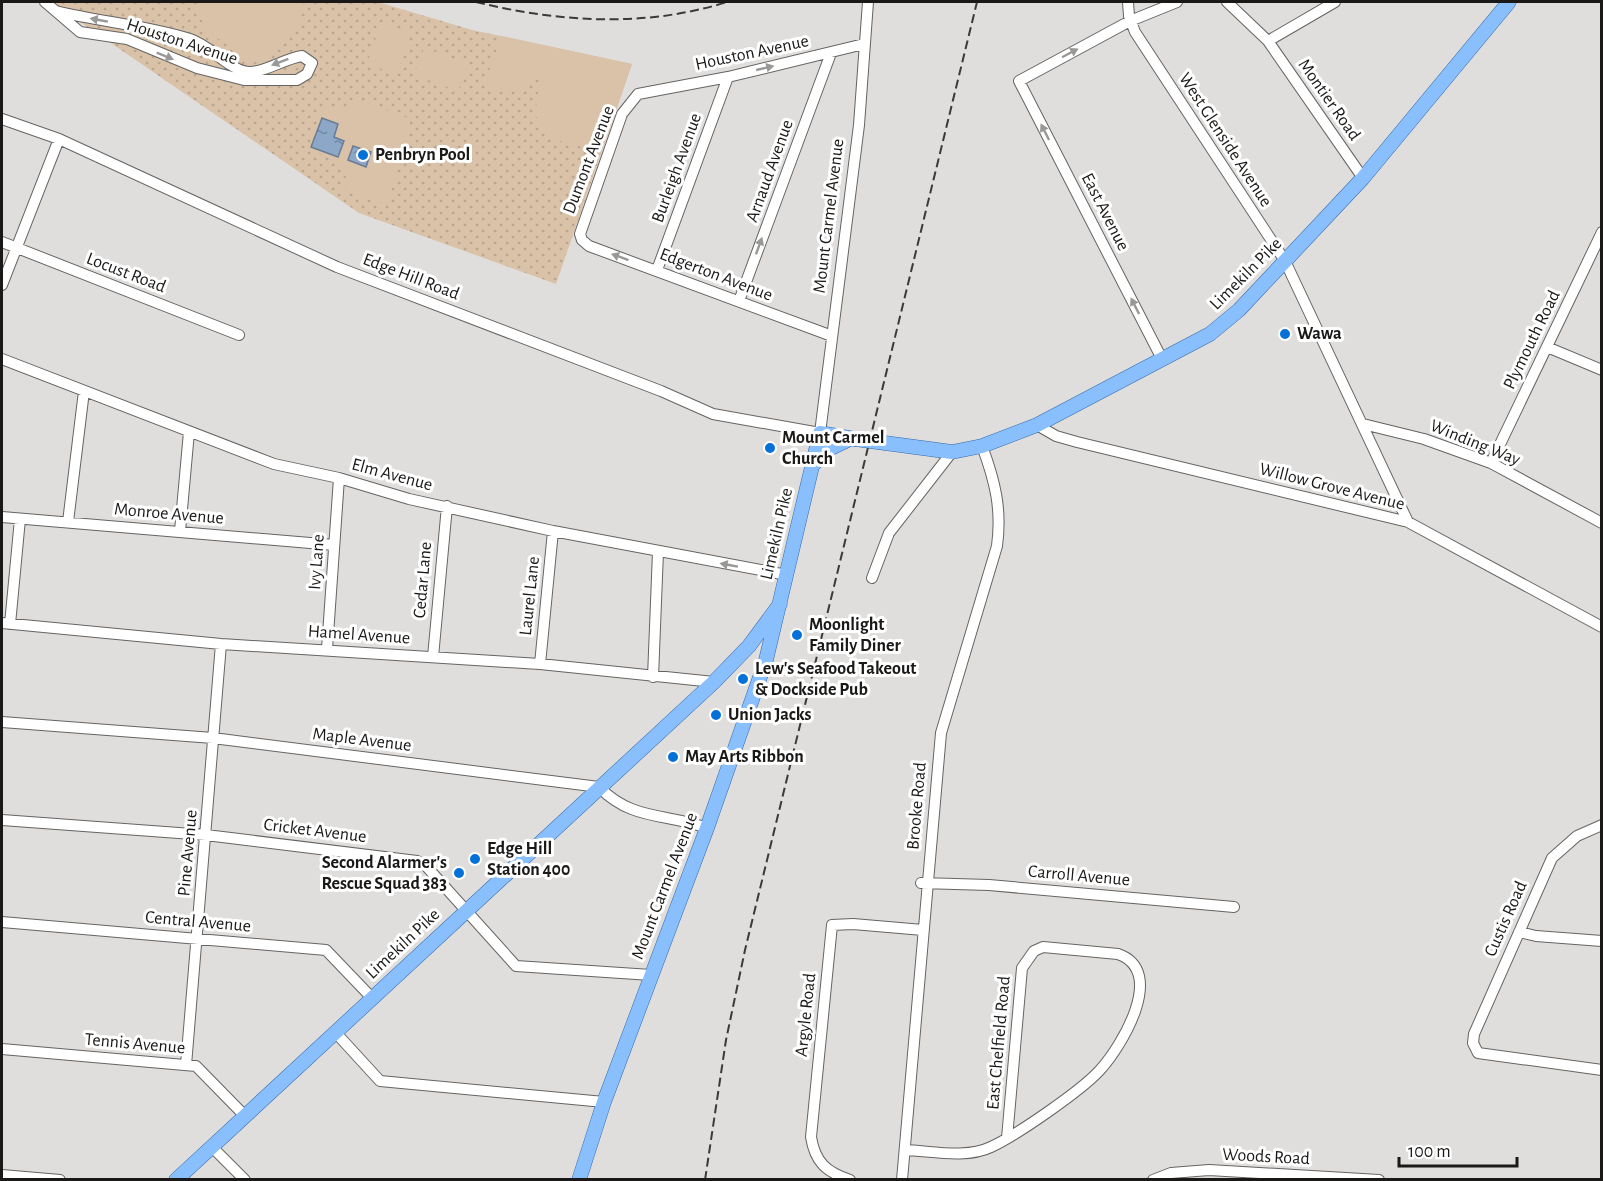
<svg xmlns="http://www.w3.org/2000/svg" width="1603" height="1181" font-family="'Alegreya Sans',sans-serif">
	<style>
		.park { fill: url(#park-dots) }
		.garden { fill: #d9c2a8 }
		.water { fill: url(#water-ripples); stroke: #6a7c93; stroke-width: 1.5 }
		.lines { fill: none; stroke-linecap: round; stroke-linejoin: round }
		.minor-casing { stroke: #666462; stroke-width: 12 }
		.major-casing { stroke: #306aad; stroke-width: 15 }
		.minor { stroke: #fff; stroke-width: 10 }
		.major { stroke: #8abffe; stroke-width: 14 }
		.rail { stroke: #3b3a38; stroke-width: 2; stroke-dasharray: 9 4.5; stroke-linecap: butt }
		.major-bridge-casing { stroke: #306aad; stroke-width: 15; stroke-linecap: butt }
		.major-bridge { stroke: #8abffe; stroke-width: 14 }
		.oneway { fill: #989897 }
		.poi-dot { fill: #0471d9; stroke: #fff; stroke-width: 2 }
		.labels { text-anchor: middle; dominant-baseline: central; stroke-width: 6; stroke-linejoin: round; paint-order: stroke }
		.street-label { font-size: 18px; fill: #1a1918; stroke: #fff }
		.poi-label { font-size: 18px; font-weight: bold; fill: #1a1918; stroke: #fff; text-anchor: start }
	</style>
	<defs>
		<pattern id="park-dots" width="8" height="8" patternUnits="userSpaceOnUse" patternTransform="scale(1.5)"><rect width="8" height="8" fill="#d9c2a8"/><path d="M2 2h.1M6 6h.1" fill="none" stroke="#baa690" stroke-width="1.8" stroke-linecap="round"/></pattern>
		<pattern id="water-ripples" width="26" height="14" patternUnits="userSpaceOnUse" patternTransform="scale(1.5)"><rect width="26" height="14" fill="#8da7c8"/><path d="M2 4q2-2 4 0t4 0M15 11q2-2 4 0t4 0" fill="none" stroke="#7287a1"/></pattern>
	</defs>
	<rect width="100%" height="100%" fill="#e0dedc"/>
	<!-- park -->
	<path class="park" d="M51,2H378L472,30L632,64L556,284L359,213Z"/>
	<!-- garden -->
	<path class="garden" d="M197,2H304L296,32L264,64L249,61L204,28Z
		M381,23L411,33L396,75L367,63Z
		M502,36L632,64L603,148C566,146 557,146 535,115L541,70C521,89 511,100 484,84Z
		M424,48L468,64L458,91L414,75Z
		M356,99L408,118L411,127L387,204L342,189L347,173L338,160L308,149L324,103L345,110Z"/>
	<!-- water -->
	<path class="water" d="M322,118L338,124L334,137L344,141L338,157L311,147Z
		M353,146L371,152L366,167L348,160Z"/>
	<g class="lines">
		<defs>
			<path id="minor" d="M45,2L80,32L127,39L197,68L244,80H297L307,74L312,63L302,56C283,59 266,72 250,72C231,72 210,45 190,39C146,25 100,22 56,11
				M1128,2L1129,16L1135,32L1285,261L1408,522
				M1227,2L1268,41L1363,178
				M1268,41L1335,2
				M2,119L59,139L337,267L661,391L713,414L820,433L859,125L868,2
				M2,242L239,335
				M657,270L728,77
				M2,285L59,139
				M739,301L831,53
				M832,336L589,246L582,240L580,234L622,114L638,94L728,77L864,44
				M1547,347L1602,370
				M1161,357L1019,81L1130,21L1177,2
				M2,359L274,464L339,478L409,499L553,531L787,575
				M1363,424L1424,439L1491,463L1602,523
				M1037,425L1056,436L1077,442L1408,522L1602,627
				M1491,463L1602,232
				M2,517L334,545
				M68,522L84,391
				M180,531L189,432
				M872,578L889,533L952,452
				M2,623L221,644L540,664L714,682
				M10,624L20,519
				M327,649L339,478
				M433,657L447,506
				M540,664L553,531
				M653,677L658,552
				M2,722L213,738L599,787C632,821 666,813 707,828
				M2,820L206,835L417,861L426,866L516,966L651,975
				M1602,825L1577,836L1552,858L1474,1034L1473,1043L1478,1053L1602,1070
				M921,883L989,885L1234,907
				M2,922L326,950L372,998
				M1519,932L1536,936L1602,941
				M336,1033L380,1081L604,1102
				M2,1049L196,1066L245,1116
				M186,1065L221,644
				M212,1147L245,1180
				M905,1150C932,1151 966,1159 991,1147C1017,1135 1082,1090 1100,1070C1122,1046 1167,971 1118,954L1043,947L1034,951L1022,968L1007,1138
				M2,1175L60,1180
				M850,1180C826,1172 815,1162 811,1137L832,925L853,924L923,930
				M902,1180L941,733L997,546C1002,509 995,481 982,446
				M1153,1180L1171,1173L1209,1170L1379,1180"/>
			<path id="major" d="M885,443L952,452L982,446L1037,425L1210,334L1239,310L1363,178L1509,2
				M813,465L827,450L850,439
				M176,1180L714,682L749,646L780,604
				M579,1180L604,1102L707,828L766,660L820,433L855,439"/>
		</defs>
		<!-- minor casing -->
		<use href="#minor" class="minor-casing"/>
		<!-- major casing -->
		<use href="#major" class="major-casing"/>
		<!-- minor -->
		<use href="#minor" class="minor"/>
		<!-- major -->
		<use href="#major" class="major"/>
		<!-- rail -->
		<path class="rail" d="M476,2C558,22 644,28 727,2
			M705,1180L726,1040L745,950L977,2"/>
		<defs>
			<path id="major-bridge" d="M855,439L885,443"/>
		</defs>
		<!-- major-bridge casing -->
		<use href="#major-bridge" class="major-bridge-casing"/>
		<!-- major-bridge -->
		<use href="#major-bridge" class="major-bridge"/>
	</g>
	<!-- one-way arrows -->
	<defs><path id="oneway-solid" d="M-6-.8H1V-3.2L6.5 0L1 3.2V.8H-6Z" transform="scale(1.5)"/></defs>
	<g class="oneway">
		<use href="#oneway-solid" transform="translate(99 20) rotate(-170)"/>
		<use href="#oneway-solid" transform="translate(1070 53) rotate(-28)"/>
		<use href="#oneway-solid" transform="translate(165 56) rotate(22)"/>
		<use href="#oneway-solid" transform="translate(280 62) rotate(159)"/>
		<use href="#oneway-solid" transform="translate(765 68) rotate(-13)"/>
		<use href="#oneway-solid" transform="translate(1045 132) rotate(-117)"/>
		<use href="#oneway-solid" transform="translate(759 246) rotate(-70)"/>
		<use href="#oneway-solid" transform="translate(620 257) rotate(-160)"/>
		<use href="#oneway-solid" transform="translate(1135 306) rotate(-117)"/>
		<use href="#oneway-solid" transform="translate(729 565) rotate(-170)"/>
	</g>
	<!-- markers -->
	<g class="poi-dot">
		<circle cx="363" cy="155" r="6"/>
		<circle cx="1285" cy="334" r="6"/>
		<circle cx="770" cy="448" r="6"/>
		<circle cx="797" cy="635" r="6"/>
		<circle cx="743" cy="679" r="6"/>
		<circle cx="716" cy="715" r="6"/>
		<circle cx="673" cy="757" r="6"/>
		<circle cx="475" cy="859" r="6"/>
		<circle cx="459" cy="873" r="6"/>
	</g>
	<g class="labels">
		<!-- street labels -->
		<g class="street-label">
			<text transform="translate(182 42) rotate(18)">Houston Avenue</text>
			<text transform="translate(752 53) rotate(-12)">Houston Avenue</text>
			<text transform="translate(1329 100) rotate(55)">Montier Road</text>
			<text transform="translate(1225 140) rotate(57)">West Glenside Avenue</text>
			<text transform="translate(589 160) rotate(-69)">Dumont Avenue</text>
			<text transform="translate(677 168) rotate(-70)">Burleigh Avenue</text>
			<text transform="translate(770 171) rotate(-70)">Arnaud Avenue</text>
			<text transform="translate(1105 212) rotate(63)">East Avenue</text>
			<text transform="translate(829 216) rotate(-83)">Mount Carmel Avenue</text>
			<text transform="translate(126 273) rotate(21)">Locust Road</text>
			<text transform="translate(1246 274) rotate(-45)">Limekiln Pike</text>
			<text transform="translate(716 275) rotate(21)">Edgerton Avenue</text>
			<text transform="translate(411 277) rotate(21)">Edge Hill Road</text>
			<text transform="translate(1532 340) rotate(-64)">Plymouth Road</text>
			<text transform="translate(1475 443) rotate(22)">Winding Way</text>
			<text transform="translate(392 475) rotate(15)">Elm Avenue</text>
			<text transform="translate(1332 487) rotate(14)">Willow Grove Avenue</text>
			<text transform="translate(169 514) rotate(5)">Monroe Avenue</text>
			<text transform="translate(777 534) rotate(-77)">Limekiln Pike</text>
			<text transform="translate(317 562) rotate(-86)">Ivy Lane</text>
			<text transform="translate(423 580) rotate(-85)">Cedar Lane</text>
			<text transform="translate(530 596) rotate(-84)">Laurel Lane</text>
			<text transform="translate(359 635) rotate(4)">Hamel Avenue</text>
			<text transform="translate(362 740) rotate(7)">Maple Avenue</text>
			<text transform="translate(917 806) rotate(-85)">Brooke Road</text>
			<text transform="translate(315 831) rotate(7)">Cricket Avenue</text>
			<text transform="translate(188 853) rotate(-85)">Pine Avenue</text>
			<text transform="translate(1079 876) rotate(5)">Carroll Avenue</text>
			<text transform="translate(665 886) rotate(-69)">Mount Carmel Avenue</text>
			<text transform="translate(1506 919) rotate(-66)">Custis Road</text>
			<text transform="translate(198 922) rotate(5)">Central Avenue</text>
			<text transform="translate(403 944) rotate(-43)">Limekiln Pike</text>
			<text transform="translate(806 1015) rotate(-84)">Argyle Road</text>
			<text transform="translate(999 1043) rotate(-85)">East Chelfield Road</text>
			<text transform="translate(135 1044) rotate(5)">Tennis Avenue</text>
			<text transform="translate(1266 1157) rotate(3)">Woods Road</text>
		</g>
		<!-- poi labels -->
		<g class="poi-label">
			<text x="375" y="155">Penbryn Pool</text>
			<text x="1297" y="334">Wawa</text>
			<text x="782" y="438">Mount Carmel<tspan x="782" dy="21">Church</tspan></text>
			<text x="809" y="625">Moonlight<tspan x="809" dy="21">Family Diner</tspan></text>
			<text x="755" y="669">Lew's Seafood Takeout<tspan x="755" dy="21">&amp; Dockside Pub</tspan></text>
			<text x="728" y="715">Union Jacks</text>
			<text x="685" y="757">May Arts Ribbon</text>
			<text x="487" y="849">Edge Hill<tspan x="487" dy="21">Station 400</tspan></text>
			<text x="447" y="863" text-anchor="end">Second Alarmer's<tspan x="447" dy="21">Rescue Squad 383</tspan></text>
		</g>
	</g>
	<!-- border -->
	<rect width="1603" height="1181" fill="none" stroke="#1a1918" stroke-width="6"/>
	<!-- scale -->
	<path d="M1399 1157v9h118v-9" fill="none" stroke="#1a1918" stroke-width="3"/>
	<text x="1408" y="1157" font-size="18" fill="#1a1918" stroke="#ffffff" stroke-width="4.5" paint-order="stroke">100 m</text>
</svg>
